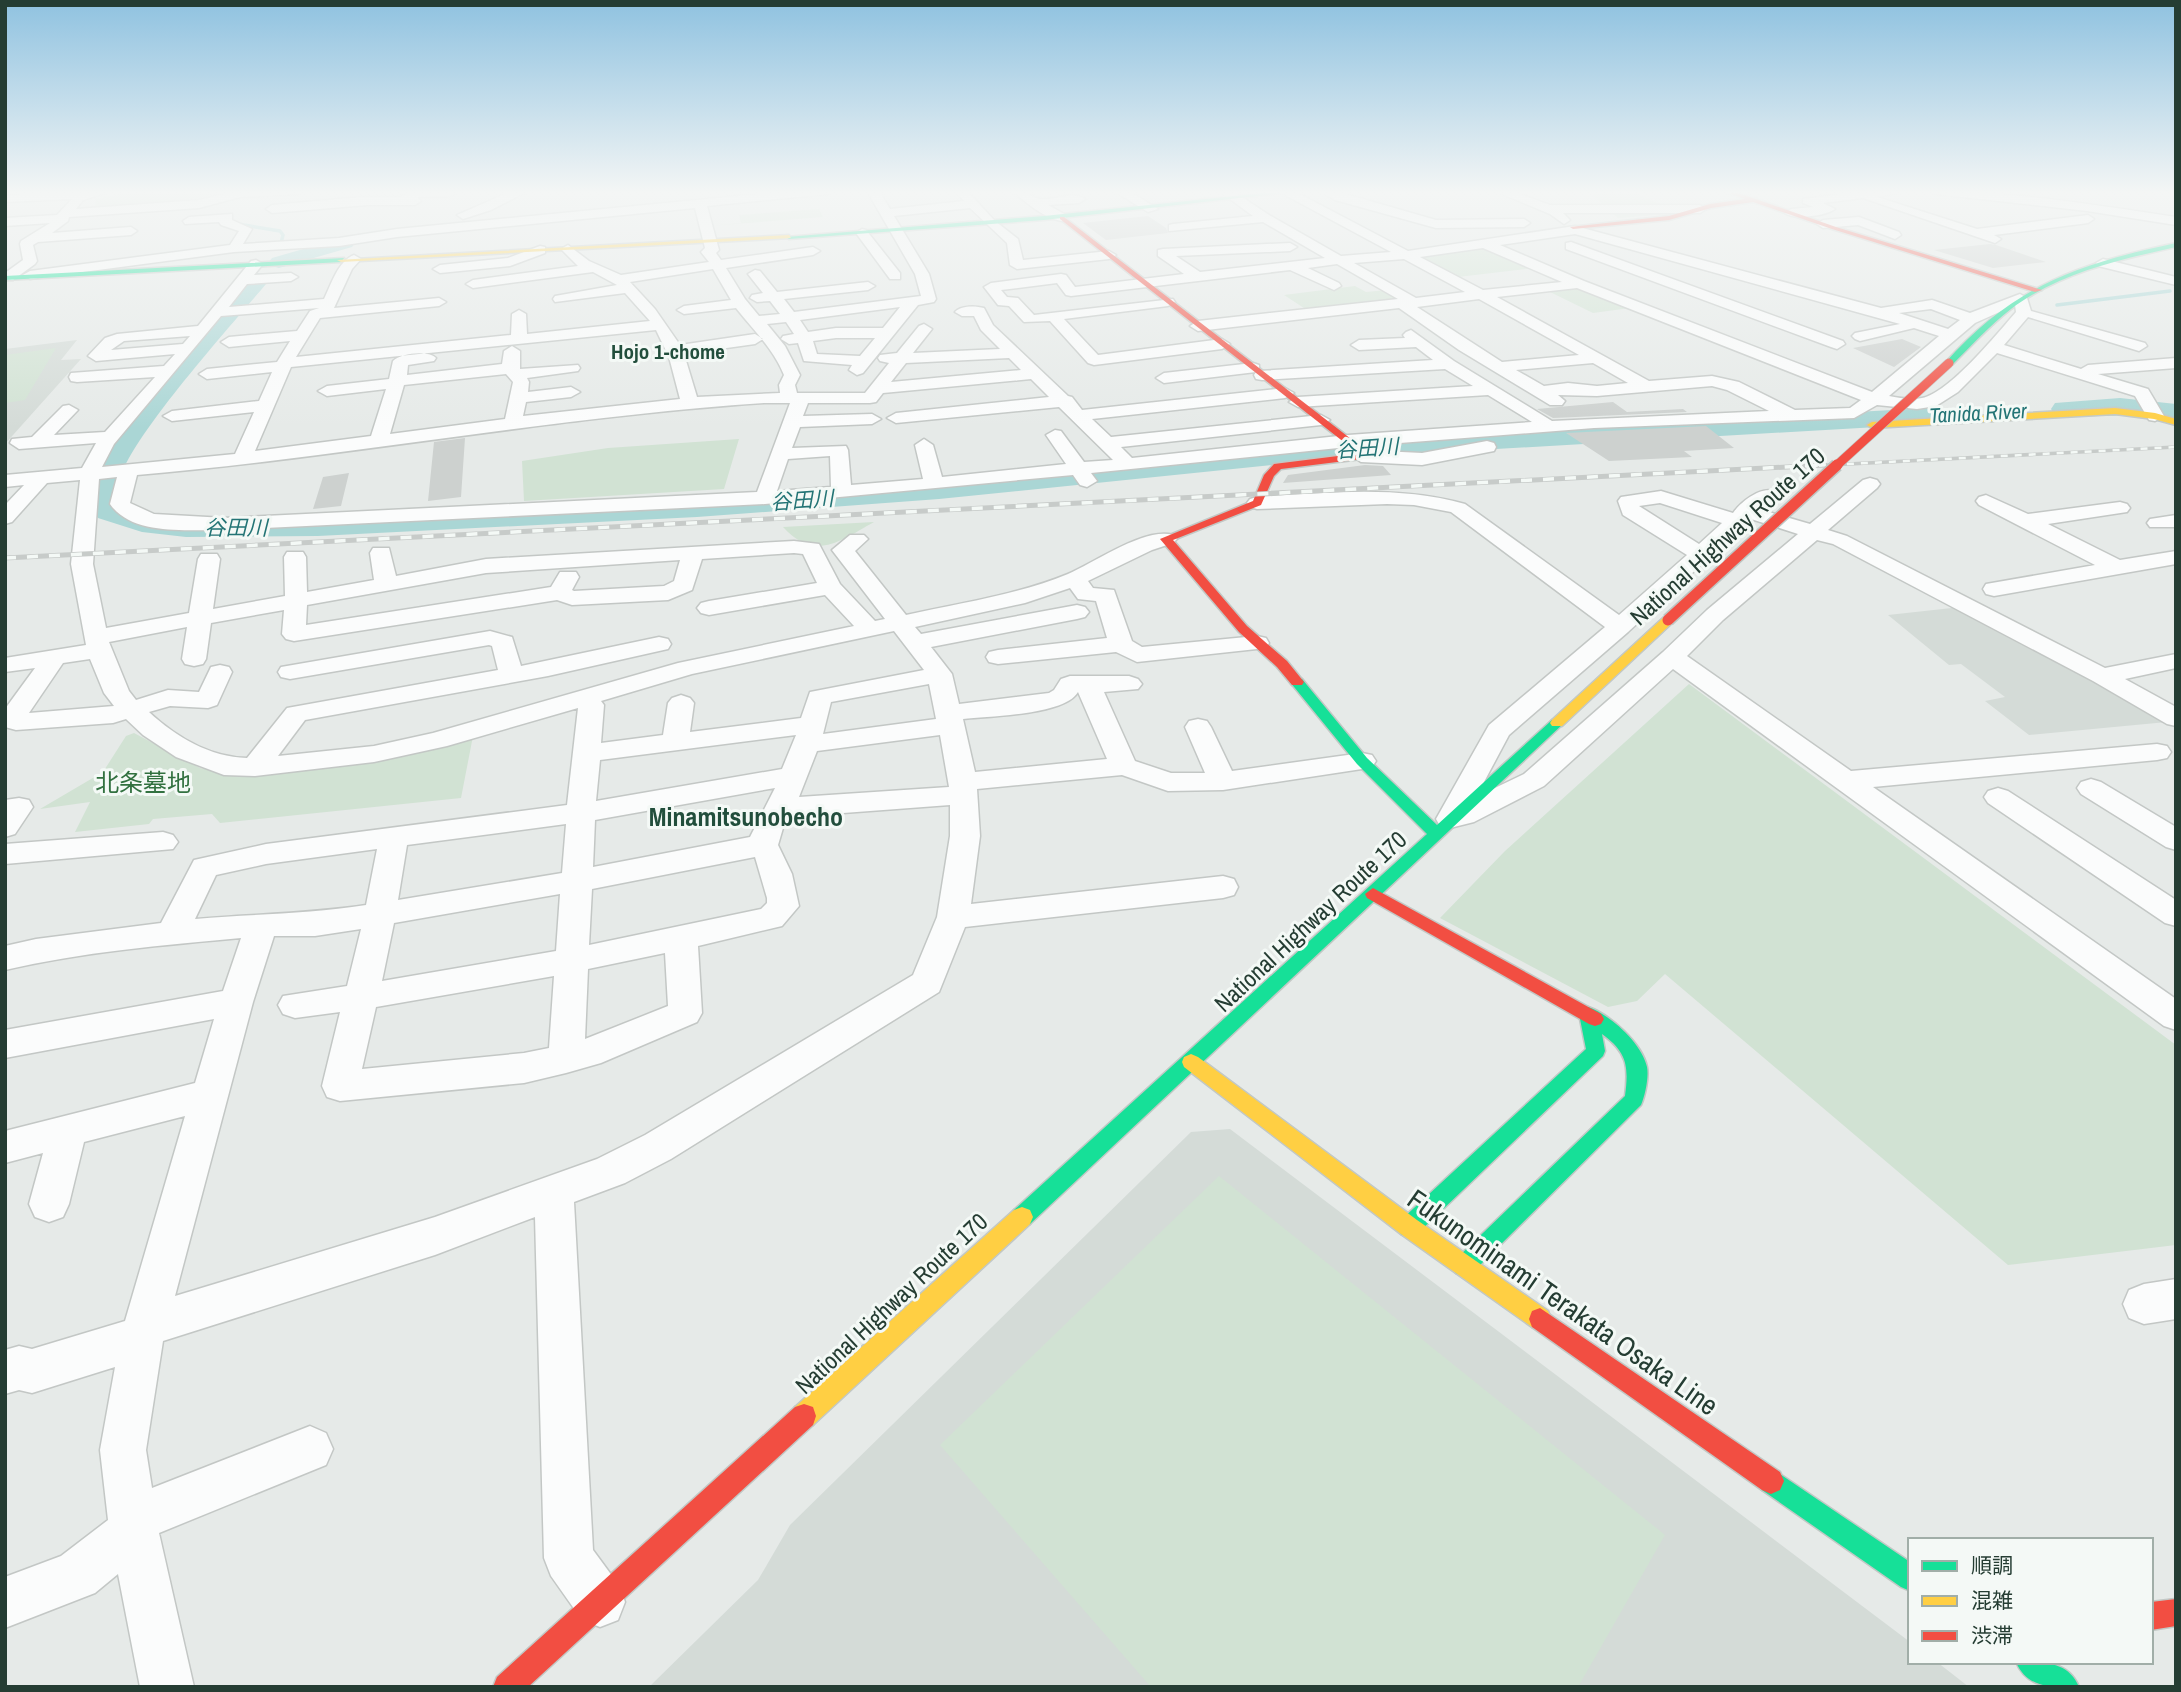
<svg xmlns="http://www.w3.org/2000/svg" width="2181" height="1692" font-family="'Archivo Narrow','Noto Sans JP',sans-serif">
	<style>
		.built { fill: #d4dbd7 }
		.green { fill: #d1e2d3 }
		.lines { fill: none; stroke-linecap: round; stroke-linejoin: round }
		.stream { stroke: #aad6d5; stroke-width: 3.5 }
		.river { fill: #aad6d5; fill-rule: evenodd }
		.building { fill: #cdd1cf }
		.street-casing { stroke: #c3c7c5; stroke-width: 3 }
		.fast-casing { stroke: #c2c8c5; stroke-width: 3 }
		.slow-casing { stroke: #c2c8c5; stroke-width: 3 }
		.jam-casing { stroke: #c2c8c5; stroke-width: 3 }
		.street { fill: #fbfcfc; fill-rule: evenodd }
		.fast { fill: #16e098; fill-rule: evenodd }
		.slow { fill: #ffcf43; fill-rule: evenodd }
		.jam { fill: #f24e42; fill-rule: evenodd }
		.rail-far1-casing { stroke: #c7cbc9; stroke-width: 3.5 }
		.rail-casing { stroke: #c7cbc9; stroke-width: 5 }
		.rail-far1 { stroke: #f4f9f6; stroke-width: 2.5; stroke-dasharray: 7; stroke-linecap: butt }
		.rail { stroke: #f4f9f6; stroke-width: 3.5; stroke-dasharray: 11; stroke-linecap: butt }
		.jam-bridge-far1-casing { stroke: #bec6c3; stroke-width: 10; stroke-linecap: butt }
		.jam-bridge-casing { stroke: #bec6c3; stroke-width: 14; stroke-linecap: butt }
		.jam-bridge-far1 { stroke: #f24e42; stroke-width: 9 }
		.jam-bridge { stroke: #f24e42; stroke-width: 11 }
		.labels { text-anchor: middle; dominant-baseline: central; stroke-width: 6; stroke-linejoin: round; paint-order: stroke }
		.far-neighbourhood-label { font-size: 21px; font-weight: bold; fill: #224e3c; stroke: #f4f9f6 }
		.far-water-label { font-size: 21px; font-style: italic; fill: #237475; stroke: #f4f9f6 }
		.street-label { font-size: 24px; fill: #253d33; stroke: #f4f9f6 }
		.park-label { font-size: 24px; fill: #327140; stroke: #f4f9f6 }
		.neighbourhood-label { font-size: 26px; font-weight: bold; fill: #224e3c; stroke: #f4f9f6 }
		.near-street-label { font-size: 28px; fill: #253d33; stroke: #f4f9f6 }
	</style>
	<rect width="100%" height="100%" fill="#e6eae8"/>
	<!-- built -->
	<path class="built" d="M77,340L61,360L81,359L5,444V349Z
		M1961,607L2167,722L2029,735L1985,701L2005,697L1961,664L1949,665L1888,615Z
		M1230,1129L1910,1642V1662H1937L1969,1687H649L758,1580L790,1525L1191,1132Z"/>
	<!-- green -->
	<path class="green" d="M122,191H213L212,195C175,205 133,209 95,207L96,199L120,194Z
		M1632,192L1680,213L1618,218L1592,195Z
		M819,209L823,217L709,226L741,223L739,215Z
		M1481,248L1535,268L1458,277L1418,256Z
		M1355,286L1366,292L1387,290L1403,302L1307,310L1284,295Z
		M1577,287L1630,308L1593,313L1548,291Z
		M56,348L25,400L5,403V355Z
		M739,439L724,489L524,501L522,461L608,448Z
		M874,522C840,541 815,562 783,527Z
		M1689,684L2176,1045V1245L2008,1265L1665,974L1637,1001L1608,1007L1440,918L1505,851Z
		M134,733L200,768L224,773L473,736L461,798L220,823L212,814L153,819L149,824L75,832L90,802L40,809L103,772L126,736Z
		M1219,1176L1665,1535L1578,1687H1151L940,1445Z"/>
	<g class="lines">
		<!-- stream -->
		<path class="stream" d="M238,224L280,231L283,235L281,243
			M2057,305L2170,291"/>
		<!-- river -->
		<path class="river" d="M345,237L352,239L355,243L352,247L279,268L272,266L269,262L272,258Z
			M258,273L266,274L269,279L266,284C236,320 122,446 119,484C119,491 122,499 123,505L146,513L186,517L318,516L697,499L939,481L1340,440L1929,408L1939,410L1943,416L1939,422L1929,424L1340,458L939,499L697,517L318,536L186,537L142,532L98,518L93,511L89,485L95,467L115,434L250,274Z
			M2120,398L2176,404V420L2134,415L2064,417L2055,415L2051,409L2055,403Z"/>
	</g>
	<!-- building -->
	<path class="building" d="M1148,216L1166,228L1168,233L1106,240L1083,223Z
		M1990,244L1996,245L2046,262L1993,268L1934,250Z
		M1902,339L1921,347L1894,367L1853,348Z
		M1613,402L1627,412L1683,409L1687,412L1553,418L1537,409Z
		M1706,426L1734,448L1684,451L1692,457L1609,461L1566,433Z
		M465,438L461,497L428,501L434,442Z
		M1365,465L1383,466L1391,475L1283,483L1288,475Z
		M349,473L341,506L313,509L323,477Z"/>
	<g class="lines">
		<defs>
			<path id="street" d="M111,191L83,200L76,209L199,200L237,191H304L298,194L240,197L199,208L69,217L68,221L52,233L131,227L137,231L131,235L38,242L33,245L37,261L35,264L13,280H5V273L23,260L20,244L21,241L50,223L5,226V218L57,215L72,199L5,202V195Z
				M411,191L456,193L450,196L417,197L421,201L415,205H367L272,213L266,209L272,205L362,197H401Z
				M512,191H528L491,210L463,219L457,215Z
				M790,191H834L828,194L707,206L719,250L716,253L721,260L813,247L820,251L813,255L726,268L745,299L759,316L780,314L770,301L757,302L750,298L752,295L763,293L748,274L755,270L760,271L777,292L868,282L875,286L868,290L784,299L794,312L921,296L915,274L867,191H879L890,209L964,201L955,191H967L995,221L1018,239L1023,260L1109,251L1116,255L1109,259L1017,269L1010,265L1007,243L970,208L894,216L929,274L936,299L934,302L918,305L863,373L857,375L849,370L852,365L804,361L798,343L789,344L781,339L783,336L794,334L786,322L767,324L785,346L800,375L795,385L797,393H865L889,363L880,361L878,358L880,355L897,353L919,326L924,324L932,329L913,353L1000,349L981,330L974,316H962L955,312C961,305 976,306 984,308L993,325L1068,396L1072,397L1082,410L1285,388L1294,393L1285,398L1092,419L1111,437L1321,415L1330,420L1321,425L1121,447L1132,458L1348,435L1532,422L1488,395L1298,407L1289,402L1298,397L1473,386L1445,369L1262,380L1256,379L1254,375L1256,372L1164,383L1156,378L1164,373L1253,363L1259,365V371L1433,360L1416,347L1359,350L1351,345L1359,340L1405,338L1403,335L1406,332L1411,330L1454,361L1552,421L1769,411L1727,390L1712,386L1597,396L1558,395L1565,401L1562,405H1550L1459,350L1399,308L1198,331L1190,326L1198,321L1398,299L1337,264L1308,268L1339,283L1341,286L1334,290L1290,270L1071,296L1066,295L1057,283L1001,290L1007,297L1018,298L1034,315L1173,299L1175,302L1168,306L1064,319L1098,355L1222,339L1230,344L1222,349L1094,365L1088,363L1050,321L1024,322L1009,306L998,305L984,287L991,283L1061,274L1066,275L1075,287L1184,274L1158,256V250L1163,249L1290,243L1297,247L1290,251L1176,256L1200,272L1325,258L1263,222L1169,231V225L1173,224L1253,216L1219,191H1233L1269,215L1341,256L1391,252L1285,195L1284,191H1294L1408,251L1575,226L1881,308L1932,300L1970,313L2020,294L2027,298L2031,311L2145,343L2147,346L2139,351L2028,317L2004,345L2081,369L2088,365L2176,358V368L2098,374L2148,389L2164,416L2155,421L2149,420L2135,396L1997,353L1958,392L1936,406L1917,409L1877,405L1854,418L1594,428L1348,447L1091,473L1097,481L1087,487L1080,485L1073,475L765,504L225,530C190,529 133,537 110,504L117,477L99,479L93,564L106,628L189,613L198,559L201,554H217L220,559L213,609L285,596L284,557L287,552H303L306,557L307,592L374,580L370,553L373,548H389L396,576L486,559L794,541L819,544L840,584L875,621L885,619L832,550L850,535H864L868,539L855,551L906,615C960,603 1017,595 1068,574C1096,562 1145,527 1173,535L1177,539L1173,543L1152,550L1088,581L1093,588L1114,590L1132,641L1142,647L1257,636L1266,638L1269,643L1266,648L1137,662L1116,652L998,664L989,662L986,657L989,652L998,650L1107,638L1096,601L1078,599L1070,588L1025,603L915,627L921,634L1077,605L1085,607L1089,612L1085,617L1077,619L931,647L952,674L959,704L1049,693L1054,690L1061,679L1070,676H1129L1138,679L1142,684L1138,689L1104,692L1135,761L1171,773H1205L1185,727L1189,721L1198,719L1207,721L1211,727L1232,771L1362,753L1372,755L1376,761L1372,767L1362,769L1223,790L1168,791L1122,775L977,789L980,836L971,904L1223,876L1234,879L1238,887L1234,895L1223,898L965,927L939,992L671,1159L625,1183L574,1202L593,1550L618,1584L625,1602L618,1620L600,1627L582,1620L551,1576L544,1558L535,1217L435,1255L163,1341L146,1450L152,1488L310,1426L326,1433L333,1449L326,1465L159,1533L194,1687H140L118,1574L95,1593L5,1628V1577L61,1556L108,1520L100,1450L115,1367L32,1393L19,1390L5,1394V1350L19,1346L32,1349L125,1321L185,1116L84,1142L69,1204L63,1217L49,1222L35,1217L29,1204L43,1153L5,1163V1131L195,1083L214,1019L5,1058V1030L223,991L241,938C163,945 82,952 5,970V946L36,939L161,923L194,860L266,844L567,805L578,708L447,746L374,762L255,776L224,775L176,757L143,735L126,719L113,723L16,730L5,727V709L35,668L5,672V658L86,645L71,564L80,480L47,483L12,522L5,524V505L24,485L5,487V475L82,468L96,443L19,449L10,443L12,439L32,437L63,406L69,405L78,410L54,435L105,432L155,377L77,382L71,381L69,377L71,373L164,366L175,354L96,361L88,356L105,338L117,334L198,326L251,261L256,260L263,264L254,275L291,273L298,277L291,281L247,284L229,307L324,299C331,285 338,261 354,255L361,259L352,269L334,308L439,298L446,302L439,306L320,318L296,357L511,335L512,314L519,310L526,314L527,334L650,321L625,293L555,302L553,299L555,296L617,285L593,272L473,288L466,284L473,280L578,266L561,249L568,245L589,261L621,275L709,262L701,252L705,248L695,208L397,237L339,246L234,252L30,279L23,275L30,271L230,245L239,231L221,225L219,222L185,224L183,221L189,217L232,214V220L252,229L243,244L339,238L397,229ZM1575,234L1900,324L1855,333L1852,336L1855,339L1860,341L1914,328L1939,336L1872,392L1584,281L1500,245ZM1483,248L1562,282L1483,290L1420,257ZM1404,259L1465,292L1416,298L1354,263ZM713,269L731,300L684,306L677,310L684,314L736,308C754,331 773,348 784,375L779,385L780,393L697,397L684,354L755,344L763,339L755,334L680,345L655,309L630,282ZM1577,288L1861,400L1850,408L1795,410L1739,382L1712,376L1649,381L1497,297ZM1479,299L1579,355L1502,362L1417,307ZM2015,305L2016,312C1997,334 1949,393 1922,398C1911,400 1899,398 1889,396L1975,323ZM900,307L883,328H836L808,332L800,320ZM319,308L310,311L297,331L229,337L221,342L229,347L290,341L277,362L207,369L199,374L207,379L272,372L259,401L172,411L163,416L172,421L254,412L235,454L102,467L114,444L221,316ZM1931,309L1960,320L1948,329L1899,313ZM656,330L669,357L680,399L523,416L526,402L571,397L580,392L571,387L528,392L529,382L527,378L578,371L580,368L578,365L520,369V351L512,346L504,351L502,364L407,375L408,365L434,361L436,358C428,350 401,353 393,361L389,379L327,386L318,391L327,396L386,389L371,436L255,451L291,367ZM190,336L183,344L111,350L124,341ZM836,338H875L860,356L817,354L813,341ZM1009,358L1021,370L891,382L906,363ZM1593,363L1628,383L1597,386L1568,383L1544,386L1516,370ZM506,374L513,382L505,419L390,434L404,385ZM1031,379L1049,397L896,413L887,418L896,423L1059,407L1113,460L1084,462L1061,431L1055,430L1046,435L1066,464L942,477L933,445L924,439L915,445L923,479L851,485L848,450L846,446L792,448L800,427L872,424L881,419L872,414L803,416L808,403H870L876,402L883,393ZM764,403H790L757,492L225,518L154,514L130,503L137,475C347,457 554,417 764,403ZM830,456L831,487L777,491L788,459ZM794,553L803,554L817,583L709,601L701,603L697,608L701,613L709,615L825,595L854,626L678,663L433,733L374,746L278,756L305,720L548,676L668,649L671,644L668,639L659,637L521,666L512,637L490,631L281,667L278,672L281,677L290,679L489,645L492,646L498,670L287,708L247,758C210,757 176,737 149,712L170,706L208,708L217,705L232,672L229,667L220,665L211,667L199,692L168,690L136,700L129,691L109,642L187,627L182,659L185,664L194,666L203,664L206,659L211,623L284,610L282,634L286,639L294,641L557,600L572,605L668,600L692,590L702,559ZM680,560L674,581L664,586L574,591L572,590L579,577L576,572H560L551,587L306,625L307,605L486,573ZM894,631L924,670L810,692L801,718L690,732L694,703L690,698L681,695L672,698L668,703L663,735L601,743L604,705L601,701L692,674ZM90,659L104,693L114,706L29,713L63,663ZM929,684L936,719L823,734L831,702ZM1078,692L1107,759L975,772L963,719C990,716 1065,715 1078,692ZM796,735L782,769L596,801L600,760ZM940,735L949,787L799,797L817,751ZM775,788L750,837L593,867L595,820ZM950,805V836L937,917L913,975L645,1135L597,1159L435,1217L175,1296L253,1002L274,936H315L361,929L347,986L283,996L278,1005L283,1014L295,1018L340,1012L322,1086L327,1097L340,1101L524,1083L566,1073L601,1063L697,1022L702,1013L698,946L782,926L799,906L792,874L778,845L783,828L790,817ZM566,824L562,873L398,900L407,845ZM377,849L366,905C309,914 252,914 195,919L216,875L266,864ZM755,857L767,898V903L761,909L589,945L592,889ZM560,894L556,951L382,981L394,923ZM665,953L668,1006L585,1039L588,969ZM554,976L549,1048L524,1053L362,1069L376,1007Z
				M1013,191C1027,191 1030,197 1040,199C1054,201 1073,190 1085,199L1079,203L1048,205L1066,215V221C1049,222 1026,203 1013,191Z
				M1114,191H1129L1158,209L1148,212Z
				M1320,191H1335L1436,220L1524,219L1530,223L1524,227L1436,228L1335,200Z
				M1495,191H1512L1550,205H1700L1706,209L1700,213H1563L1570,220L1564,224L1550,214Z
				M1866,191H1906L1877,197L1977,229L2088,215L2094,219L2088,223L1994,235L2001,239L1995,243L1863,198L1823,203L1835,209C1826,216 1794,220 1785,213L1791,209L1813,207L1803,203V199Z
				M1929,191C2012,191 2094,205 2176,217V225L2087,211L1935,194Z
				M1859,217L1899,232L1901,235L1895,239L1858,225L1823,228L1817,224L1823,220Z
				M862,229L866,230L900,273V279H890L856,233Z
				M1571,242L1843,341L1845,344L1837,349L1831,347L1566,249V243Z
				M540,246L545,247V253L510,266L440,273L433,269L440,265L508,258Z
				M2103,259L2176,277V285L2098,266L2096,263Z
				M1487,441L1494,443L1496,447L1494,451L1422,465L1361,462L1352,456L1361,450L1422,453Z
				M1870,478L1877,480L1880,484L1877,488L1828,530L1847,536L2105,668L2176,654V668L2125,679L2176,707V726L2167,724L2093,681L1833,544L1817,540L1723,620L1687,656L1851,771L2157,744L2167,746L2171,752L2167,758L2157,760L1873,787L2176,999V1030L2164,1026L1673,669L1544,786L1474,822L1450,828L1440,826L1436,819L1489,725L1605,627L1451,512L1414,505L1387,504L1257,509L1250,507L1247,503L1250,499L1257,497C1327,493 1397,485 1465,504L1619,615L1687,555L1623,515L1618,501L1621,497L1661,491L1733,513C1740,503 1759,487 1773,491L1776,495L1762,510L1810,524L1863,480ZM1660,503L1722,523L1699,544L1639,506ZM1751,519L1798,534L1707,610L1663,652L1524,774L1476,797L1509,735L1628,632Z
				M1986,495L2028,514L2120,502L2127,504L2130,508L2127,512L2048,524L2120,560L2176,551V564L1994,596L1986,594L1983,589L1986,584L2095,565L1979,505L1976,501L1979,497Z
				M2176,515V527H2150L2147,523L2150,519Z
				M2091,779L2101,782L2176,827V850L2166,847L2081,794L2077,788L2081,782Z
				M1998,788L2008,791L2176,900V926L2165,923L1988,803L1984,797L1988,791Z
				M19,798L29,800L33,807L15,834L5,837V800Z
				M163,832L173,835L178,842L173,849L5,864V844Z
				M2176,1279V1319L2144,1324L2129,1318L2123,1304L2129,1290L2144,1284Z"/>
			<path id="fast" d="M1281,191H1301L1044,220L789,239L786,237L1044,216Z
				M2176,243V247C2118,260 2059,273 2011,309C1989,326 1971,346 1952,365L1945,363C2013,286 2078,264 2176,243Z
				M344,258L341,262L5,280V276Z
				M1297,678L1302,679L1367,758L1437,825L1552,720H1562L1564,723L1030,1224L1022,1227L1014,1224L1011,1217L1014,1210L1427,834L1357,764L1290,682Z
				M1588,1007C1609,1014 1642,1043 1647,1067C1649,1077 1645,1096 1641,1105L1472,1273L1464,1276L1456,1273L1453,1266L1456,1259L1625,1096C1629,1066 1627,1052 1602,1034L1605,1051L1603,1056L1417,1234L1409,1237L1401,1234L1398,1227L1401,1220L1586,1049L1579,1014L1582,1009Z
				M1771,1468L1910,1562V1591L1901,1587L1762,1490L1758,1481L1762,1472Z
				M2016,1662C2041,1662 2068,1660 2079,1687C2054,1687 2028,1690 2016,1662Z"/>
			<path id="slow" d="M789,235L791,238L341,262L337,260Z
				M2115,408L2155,413L2176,419V425L2154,419L2115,414L1872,428L1867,425L1872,422Z
				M1668,616L1672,617V623L1562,726H1552L1550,723L1552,720L1664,617Z
				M1191,1054L1198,1057L1417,1220L1548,1311L1551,1319L1548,1327L1540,1330L1532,1327L1401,1234L1184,1067L1182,1062L1184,1057Z
				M1022,1207L1030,1210L1033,1217L1030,1224L813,1425L804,1428L795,1425L792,1416L795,1407L1014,1210Z"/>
			<path id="jam" d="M1724,191H1733L1836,227L2042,290L2035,292L1832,229L1753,202L1711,208L1669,220L1573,229L1570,227L1669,216L1710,204L1745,199Z
				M1060,217H1064L1351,439L1366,456L1361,459L1281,469L1274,476L1261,505L1173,540L1247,626L1287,661L1304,682L1302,685H1292L1277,667L1239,632L1160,539L1253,501L1264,475L1274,464L1354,454L1345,443L1060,219Z
				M1373,888L1601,1014L1604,1019L1601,1024L1595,1026L1589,1024L1367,898L1365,894Z
				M1540,1308L1780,1472L1784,1481L1780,1490L1771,1494L1762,1490L1532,1327L1529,1319L1532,1311Z
				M804,1404L813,1407L816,1416L813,1425L528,1687H493L497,1677L795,1407Z
				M2176,1599V1626L2151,1630V1602Z"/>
		</defs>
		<!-- street casing -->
		<use href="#street" class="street-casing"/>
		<!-- fast casing -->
		<use href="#fast" class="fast-casing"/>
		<!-- slow casing -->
		<use href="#slow" class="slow-casing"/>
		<!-- jam casing -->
		<use href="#jam" class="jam-casing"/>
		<!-- street -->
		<use href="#street" class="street"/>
		<!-- fast -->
		<use href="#fast" class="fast"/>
		<!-- slow -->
		<use href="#slow" class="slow"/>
		<!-- jam -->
		<use href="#jam" class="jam"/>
		<defs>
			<path id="rail-far1" d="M1791,467L2176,447"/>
			<path id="rail" d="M5,558L1825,465"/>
		</defs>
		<!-- rail-far1 casing -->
		<use href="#rail-far1" class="rail-far1-casing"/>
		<!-- rail casing -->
		<use href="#rail" class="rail-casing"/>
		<!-- rail-far1 -->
		<use href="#rail-far1" class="rail-far1"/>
		<!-- rail -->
		<use href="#rail" class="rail"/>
		<defs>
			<path id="jam-bridge-far1" d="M1835,467L1949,363"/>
			<path id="jam-bridge" d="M1668,620L1837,465"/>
		</defs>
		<!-- jam-bridge-far1 casing -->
		<use href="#jam-bridge-far1" class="jam-bridge-far1-casing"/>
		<!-- jam-bridge casing -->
		<use href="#jam-bridge" class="jam-bridge-casing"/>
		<!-- jam-bridge-far1 -->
		<use href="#jam-bridge-far1" class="jam-bridge-far1"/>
		<!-- jam-bridge -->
		<use href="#jam-bridge" class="jam-bridge"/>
	</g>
	<!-- sky -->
	<linearGradient id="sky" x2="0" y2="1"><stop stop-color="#8fc2e0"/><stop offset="0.45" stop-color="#f4f6f5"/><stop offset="1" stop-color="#f4f6f5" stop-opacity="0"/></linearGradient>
	<rect width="2181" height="428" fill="url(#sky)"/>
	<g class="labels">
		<!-- far-neighbourhood labels -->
		<g class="far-neighbourhood-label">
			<text x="668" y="351">Hojo 1-chome</text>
		</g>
		<!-- far-water labels -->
		<g class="far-water-label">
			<text transform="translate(1978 413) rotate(-3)">Tanida River</text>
			<text transform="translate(1367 448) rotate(-4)">谷田川</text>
			<text transform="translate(802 500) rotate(-4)">谷田川</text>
			<text x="236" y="527">谷田川</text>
		</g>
		<!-- street labels -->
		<g class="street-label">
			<text transform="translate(1727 536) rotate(-42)">National Highway Route 170</text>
			<text transform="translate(1310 921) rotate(-43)">National Highway Route 170</text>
			<text transform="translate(891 1303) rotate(-43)">National Highway Route 170</text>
		</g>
		<!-- park labels -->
		<g class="park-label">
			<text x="143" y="782">北条墓地</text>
		</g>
		<!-- neighbourhood labels -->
		<g class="neighbourhood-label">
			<text x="746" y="816">Minamitsunobecho</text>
		</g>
		<!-- near-street labels -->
		<g class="near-street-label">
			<text transform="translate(1563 1302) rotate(35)">Fukunominami Terakata Osaka Line</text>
		</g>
	</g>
	<!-- border -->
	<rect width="2181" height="1692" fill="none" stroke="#253d33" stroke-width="14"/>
	<!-- legend -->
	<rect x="1908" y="1538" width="245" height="126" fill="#f4f9f6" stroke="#a1aea8" stroke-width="2"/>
	<rect x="1922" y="1561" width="35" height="10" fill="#16e098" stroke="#a1aea8" stroke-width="2"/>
	<text x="1971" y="1573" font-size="21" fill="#253d33">順調</text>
	<rect x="1922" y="1596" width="35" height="10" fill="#ffcf43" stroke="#a1aea8" stroke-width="2"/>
	<text x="1971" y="1608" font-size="21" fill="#253d33">混雑</text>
	<rect x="1922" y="1631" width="35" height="10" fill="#f24e42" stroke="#a1aea8" stroke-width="2"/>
	<text x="1971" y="1643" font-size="21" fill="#253d33">渋滞</text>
</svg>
